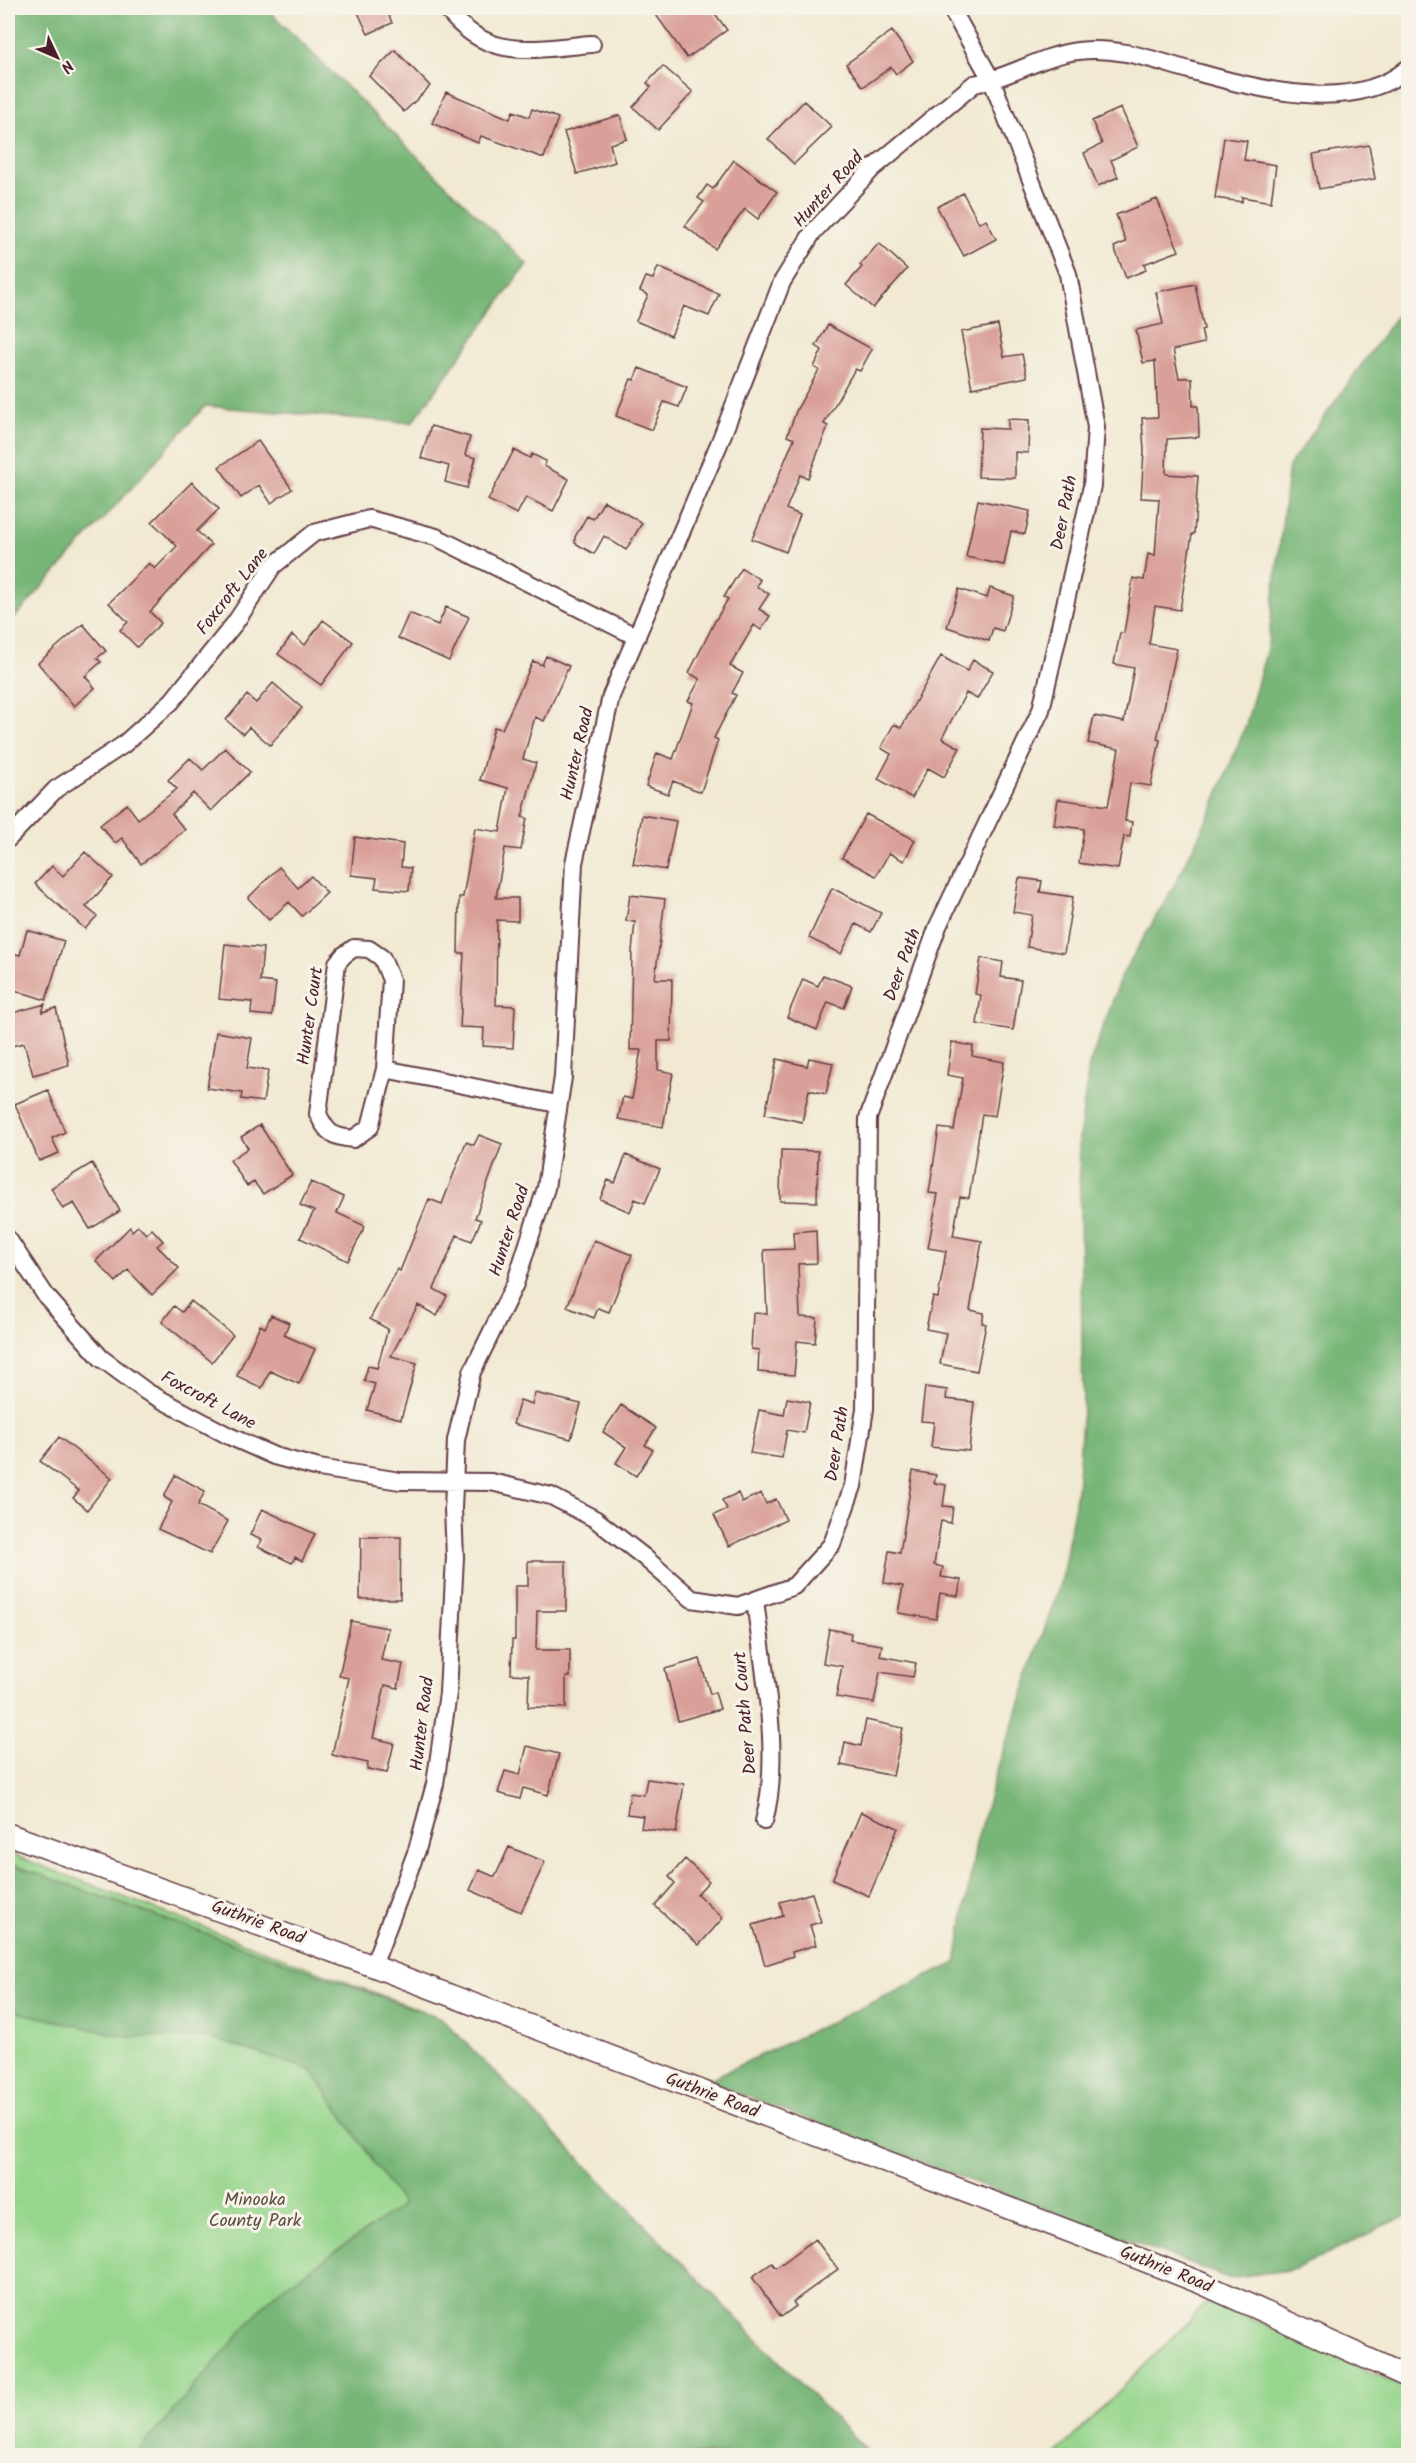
<svg xmlns="http://www.w3.org/2000/svg" width="1416" height="2463" font-family="Kalam,sans-serif">
	<style>
		.green { fill: #95d58c; stroke: #707a5c; stroke-width: 1.5 }
		.forest { fill: #78b678; stroke: #616a52; stroke-width: 1.5 }
		.building { fill: #d9a099 }
		.lines { fill: none; stroke-linecap: round; stroke-linejoin: round }
		.minor-casing { stroke: #633d44; stroke-width: 20 }
		.tertiary-casing { stroke: #633d44; stroke-width: 24 }
		.minor { stroke: #fff; stroke-width: 16 }
		.tertiary { stroke: #fff; stroke-width: 21 }
		.labels { text-anchor: middle; dominant-baseline: central; stroke-width: 6; stroke-linejoin: round; paint-order: stroke }
		.street-label { font-size: 18px; fill: #4a1f2b; stroke: #f7f3e8 }
		.park-label { font-size: 18px; fill: #5d4c43; stroke: #f7f3e8 }
	</style>
	<rect width="100%" height="100%" fill="#f7f3e8"/>
	<filter id="ink" filterUnits="userSpaceOnUse"><feTurbulence type="fractalNoise" baseFrequency=".0167" numOctaves="2"/><feDisplacementMap in="SourceGraphic" scale="12" xChannelSelector="R" yChannelSelector="G"/><feConvolveMatrix kernelMatrix="1 2 1 2 8 2 1 2 1" color-interpolation-filters="sRGB"/></filter>
	<filter id="wash" filterUnits="userSpaceOnUse"><feTurbulence type="fractalNoise" baseFrequency=".008" numOctaves="4" result="noise"/><feDisplacementMap in="SourceGraphic" scale="24" xChannelSelector="R" yChannelSelector="G"/><feGaussianBlur stdDeviation="1.35" result="paint"/><feColorMatrix in="noise" values="0 0 0 0 0 0 0 0 0 0 0 0 0 0 0 0 0 1.4 0 .05"/><feComposite in="paint" operator="in"/></filter>
	<g filter="url(#wash)">
		<rect width="100%" height="100%" fill="#f1e9d2"/>
		<!-- green -->
		<path class="green" d="M8,1853L441,2018L871,2455H8Z
			M1210,2300L1408,2389V2455H1055Z"/>
		<!-- forest -->
		<path class="forest" d="M8,8H266L527,264L412,423L205,406L8,625Z
			M1408,300V2211L1407,2215L1295,2269L1228,2278L706,2081L956,1963L976,1843L997,1770L1062,1578L1077,1491L1083,1404L1079,1140L1089,1066L1122,975L1174,886L1213,807L1246,725L1268,645L1289,466Z
			M8,1863L441,2018L871,2455H135L274,2294L403,2205L311,2070L207,2037H127L8,2010Z"/>
		<g id="blocks">
			<!-- building -->
			<path class="building" d="M356,8H386L392,23L368,34Z
				M651,8H711L727,30L687,58Z
				M892,31L913,61L896,74L891,67L863,87L846,64Z
				M395,50L430,86L404,112L369,76Z
				M663,66L693,92L658,130L633,107L651,87L647,83Z
				M446,92L510,119L513,111L529,117L532,109L558,118L544,158L481,136L478,143L432,123Z
				M804,101L832,127L794,164L768,139Z
				M1121,108L1138,147L1111,160L1118,177L1098,186L1084,153L1102,144L1092,121Z
				M620,115L627,139L610,144L615,162L577,174L564,132Z
				M1224,138L1247,141L1244,160L1276,165L1271,202L1242,197V202L1215,198Z
				M1369,145L1375,179L1319,189L1313,154Z
				M734,160L777,192L758,219L745,209L715,249L685,226L704,202L698,198L707,185L713,189Z
				M963,193L979,223L986,220L996,239L964,256L937,207Z
				M1157,199L1179,251L1144,264L1146,270L1126,278L1114,247L1126,242L1116,215Z
				M879,243L907,269L873,308L846,285L862,267L860,265Z
				M658,267L719,294L709,316L684,306L671,336L636,321L648,295L640,291L646,277L653,279Z
				M1195,284L1204,329L1201,330L1204,343L1173,350L1179,378H1192L1193,406H1198L1199,437L1167,439L1166,474L1198,476L1194,534H1192L1180,610L1155,606L1149,644L1177,649L1157,739L1160,740L1151,786L1130,783L1125,821L1132,822L1130,837L1124,836L1118,869L1079,863L1084,829L1054,825L1058,799L1108,806L1119,749L1088,743L1094,716L1124,722L1134,668L1114,664L1120,633H1124L1133,578L1144,580L1148,554L1155,556L1159,499L1141,498L1144,451L1142,418L1158,417L1155,361L1143,363L1136,330L1163,324L1156,292Z
				M828,325L872,349L860,371L855,369L824,424L828,426L808,478L800,475L786,509L800,515L786,552L752,539L794,439L787,436L797,409L819,370L814,367L822,350L816,346Z
				M998,325L1004,357L1022,354L1027,377L972,388L961,332Z
				M639,368L687,387L679,407L664,402L652,430L616,416L631,379L634,380Z
				M1008,419L1029,420L1028,453L1015,452V478L978,477L980,428L1008,429Z
				M431,426L470,437L465,455L476,458L467,488L445,482L449,466L421,458Z
				M258,441L292,489L271,503L259,485L241,498L219,467Z
				M514,450L530,458L532,454L546,461L544,466L569,479L553,511L526,497L517,514L488,500Z
				M192,482L219,509L197,531L211,545L150,612L161,623L137,647L120,630L128,622L109,603L149,563L155,569L177,546L152,522Z
				M978,500L1030,511L1025,534L1011,531L1004,565L966,557Z
				M604,501L642,523L626,550L604,536L594,554L575,543V537L587,516L593,519Z
				M742,568L760,580L756,586L769,594L759,609L770,616L761,630L754,625L730,666L743,673L732,693L736,695L714,738L718,740L701,792L673,781L668,794L646,786L657,753L673,759L693,703L688,701L700,679L689,673L715,621L728,599L724,597Z
				M990,588L1014,596L1003,631L993,628L989,641L947,627L959,589L987,598Z
				M446,607L469,617L449,661L398,638L409,613L438,625Z
				M323,620L353,642L321,685L278,654L292,635L305,645Z
				M83,624L106,651L97,658L101,662L85,676L95,688L74,706L38,663Z
				M546,656L569,666L544,721L535,717L523,759L536,763L522,817L527,818L521,850L505,848L496,898H518V921L497,920L496,1005L515,1006L513,1048L483,1046L484,1028L460,1027L464,953H458L459,897H463L475,828L500,832L508,788L480,780L494,727L502,729L533,661L542,665Z
				M941,656L967,671L973,660L993,671L977,699L966,693L942,738L960,748L944,777L928,768L912,798L878,779L891,754L881,748L894,724L901,728Z
				M273,683L302,708L270,745L249,727L243,734L226,720L247,695L256,703Z
				M225,748L250,772L211,811L193,793L172,814L185,830L141,864L122,838L115,843L100,825L127,804L138,819L177,789L168,780L190,758L203,770Z
				M866,814L915,840L904,861L889,853L876,876L842,858Z
				M642,815L676,821L666,870L633,864Z
				M355,837L403,844L401,867L411,868L409,891L375,888L377,878L351,875Z
				M85,852L113,877L86,907L97,916L85,929L35,884L52,866L63,876Z
				M279,867L298,888L311,876L327,893L302,916L289,902L269,920L248,898Z
				M1019,878L1042,881L1040,892L1073,897L1064,953L1027,947L1032,915L1013,912Z
				M832,888L881,913L871,932L856,924L841,954L809,938Z
				M630,895L665,899L655,979H672L671,1041H658V1070L673,1073L663,1127L618,1119L623,1097L632,1099L641,1050H630L632,951L635,922L626,921Z
				M27,930L64,941L46,1000L8,988V952L20,955Z
				M225,944L263,948L260,981L276,983L272,1016L251,1014L252,1002L219,999Z
				M981,958L1003,962L1001,977L1021,980L1013,1030L977,1024L981,995L975,994Z
				M823,975L852,986L844,1008L828,1002L817,1030L787,1017L803,979L818,986Z
				M45,1004L42,1012L56,1008L69,1065L33,1075L24,1043L8,1047V1014Z
				M216,1032L252,1038L247,1068L268,1071L263,1102L241,1099L242,1093L207,1088Z
				M952,1042L973,1046L972,1056L1004,1062L995,1116L982,1114L969,1198L960,1197L953,1236L982,1241L970,1310L984,1313L982,1323L986,1324L977,1371L940,1364L946,1333L926,1329L933,1297L938,1298L946,1251L928,1248L938,1194L929,1193L939,1128L954,1130L963,1078L947,1075Z
				M809,1058L833,1063L826,1094L809,1090L802,1122L765,1114L777,1059L807,1066Z
				M48,1090L65,1132L52,1138L59,1153L39,1161L15,1104Z
				M260,1125L292,1175L263,1194L254,1182L247,1186L230,1160L248,1148L241,1137Z
				M479,1135L502,1144L475,1218L481,1220L472,1241L457,1235L434,1289L447,1296L437,1316L418,1305L391,1356L417,1363L401,1419L367,1410L375,1384L364,1381L368,1366L377,1368L388,1329L370,1319L397,1269L400,1271L429,1199L442,1204L466,1142L474,1145Z
				M781,1150L818,1151L817,1202L780,1201Z
				M626,1155L660,1169L645,1203L635,1199L630,1212L600,1199L608,1180L615,1183Z
				M92,1163L120,1211L90,1229L74,1203L63,1209L51,1188Z
				M311,1182L344,1197L337,1213L365,1226L348,1261L300,1238L314,1211L300,1205Z
				M138,1226L146,1234L152,1229L163,1241L157,1246L179,1268L152,1295L128,1270L116,1282L96,1261L130,1227L132,1231Z
				M816,1230L817,1263L798,1264L800,1317L817,1318L815,1343L797,1341L794,1375L758,1372L759,1350L751,1349L753,1313L767,1314L764,1250L794,1249L793,1232Z
				M594,1240L632,1255L609,1312L598,1308L594,1318L567,1307Z
				M191,1301L233,1335L212,1362L162,1322L174,1306L182,1312Z
				M271,1315L289,1323L284,1335L315,1349L299,1384L270,1371L262,1388L237,1376L260,1325L265,1328Z
				M925,1387L947,1390L946,1399L974,1402L969,1451L931,1447L934,1422L921,1421Z
				M535,1393L581,1404L571,1439L513,1424L520,1400L532,1404Z
				M787,1398L810,1402L804,1433L787,1430L782,1458L750,1453L759,1410L784,1415Z
				M621,1405L656,1428L645,1445L653,1450L636,1476L616,1463L626,1447L603,1432Z
				M59,1437L112,1478L87,1510L73,1498L79,1491L40,1461Z
				M913,1471L936,1475L934,1483L946,1485L943,1506L953,1507L951,1523L941,1521L934,1565L943,1567L941,1577L961,1580L958,1596L940,1593L936,1619L898,1613L903,1586L884,1583L889,1551L900,1553Z
				M175,1475L205,1491L198,1505L228,1521L210,1554L158,1529L172,1502L164,1497Z
				M738,1493L742,1502L761,1493L766,1504L776,1499L786,1520L729,1546L714,1515L727,1509L722,1500Z
				M262,1509L315,1534L302,1561L295,1557L292,1563L258,1547L262,1540L250,1535Z
				M361,1537H401L400,1599H360Z
				M528,1561H566V1611H537L536,1650H570V1677H566V1708L528,1707L529,1675L511,1674L512,1640H515V1586H528Z
				M351,1621L388,1628L381,1660L403,1664L398,1688L385,1685L373,1738L394,1743L387,1773L367,1769L368,1763L332,1755L349,1678L339,1676Z
				M829,1629L851,1633L850,1640L882,1645L880,1656L916,1663L913,1677L880,1672L874,1703L836,1697L842,1666L823,1663Z
				M700,1659L710,1694L715,1692L720,1709L678,1721L665,1669Z
				M866,1720L903,1728L893,1776L841,1765L845,1742L861,1746Z
				M527,1746L559,1754L548,1795L523,1788L520,1799L498,1793L505,1771L520,1775Z
				M647,1779L684,1784L676,1833L641,1828L643,1816L627,1814L630,1793L644,1795Z
				M861,1812L898,1828L869,1896L832,1880Z
				M509,1847L545,1862L521,1912L470,1890L479,1870L495,1877Z
				M685,1859L709,1881L697,1894L723,1918L699,1945L655,1906L675,1883L669,1877Z
				M812,1893L821,1922L810,1925L816,1945L792,1952L793,1956L765,1965L753,1925L783,1916L780,1902Z
				M815,2239L838,2269L793,2302L796,2306L781,2317L752,2277L772,2263L776,2268Z"/>
		</g>
	</g>
	<g filter="url(#ink)">
		<use href="#blocks" fill-opacity="0" stroke="#633d44" stroke-width="1.5"/>
		<g class="lines">
			<defs>
				<path id="minor" d="M446,8C487,62 532,49 592,44
					M8,839L56,789L123,745L172,701L235,623L273,566L314,533L369,519L436,537L637,637
					M354,948L369,949L382,958L391,980L385,1069L370,1127L353,1139C332,1137 327,1133 318,1114L337,963L344,955Z
					M385,1069L557,1104
					M8,1239L46,1296L101,1358L147,1392L229,1436L274,1456L319,1468L400,1481L491,1482L551,1496L595,1519L644,1557L692,1599L738,1606L794,1586L832,1544L853,1486L865,1409L868,1118L938,926L1041,710L1092,486L1096,427L1068,274L992,81L951,8
					M755,1600C763,1668 782,1756 764,1821
					M373,1966L417,1850L435,1784L448,1693L455,1557L453,1509L456,1440L472,1372L515,1284L546,1188L563,1077L574,863L611,696L719,444L782,282L813,232L873,168L974,84C1010,78 1042,55 1078,51C1117,46 1153,60 1189,70C1253,88 1353,116 1408,68"/>
				<path id="tertiary" d="M8,1834L373,1966L1087,2238L1201,2283L1408,2377"/>
			</defs>
			<!-- minor casing -->
			<use href="#minor" class="minor-casing"/>
			<!-- tertiary casing -->
			<use href="#tertiary" class="tertiary-casing"/>
			<!-- minor -->
			<use href="#minor" class="minor"/>
			<!-- tertiary -->
			<use href="#tertiary" class="tertiary"/>
		</g>
	</g>
	<g class="labels">
		<!-- street labels -->
		<g class="street-label">
			<text transform="translate(829 190) rotate(-48)">Hunter Road</text>
			<text transform="translate(1065 513) rotate(-79)">Deer Path</text>
			<text transform="translate(233 592) rotate(-52)">Foxcroft Lane</text>
			<text transform="translate(578 754) rotate(-77)">Hunter Road</text>
			<text transform="translate(903 965) rotate(-70)">Deer Path</text>
			<text transform="translate(311 1016) rotate(-82)">Hunter Court</text>
			<text transform="translate(510 1231) rotate(-72)">Hunter Road</text>
			<text transform="translate(208 1401) rotate(28)">Foxcroft Lane</text>
			<text transform="translate(838 1444) rotate(-81)">Deer Path</text>
			<text transform="translate(746 1713) rotate(-95)">Deer Path Court</text>
			<text transform="translate(423 1724) rotate(-83)">Hunter Road</text>
			<text transform="translate(258 1923) rotate(20)">Guthrie Road</text>
			<text transform="translate(712 2096) rotate(21)">Guthrie Road</text>
			<text transform="translate(1166 2270) rotate(22)">Guthrie Road</text>
		</g>
		<!-- park labels -->
		<g class="park-label">
			<text x="255" y="2200">Minooka<tspan x="255" dy="21">County Park</tspan></text>
		</g>
	</g>
	<!-- margin -->
	<rect width="1416" height="2463" fill="none" stroke="#f7f3e8" stroke-width="30"/>
	<!-- north arrow -->
	<g transform="translate(57 57) rotate(134)" stroke="#f7f3e8" stroke-width="4.5" paint-order="stroke">
	<path d="M0-4.5L10 22L0 15L-10 22Z" fill="#4a1f2b"/>
	<text y="-9" font-size="16" font-weight="bold" text-anchor="middle" fill="#4a1f2b">N</text>
	</g>
</svg>
